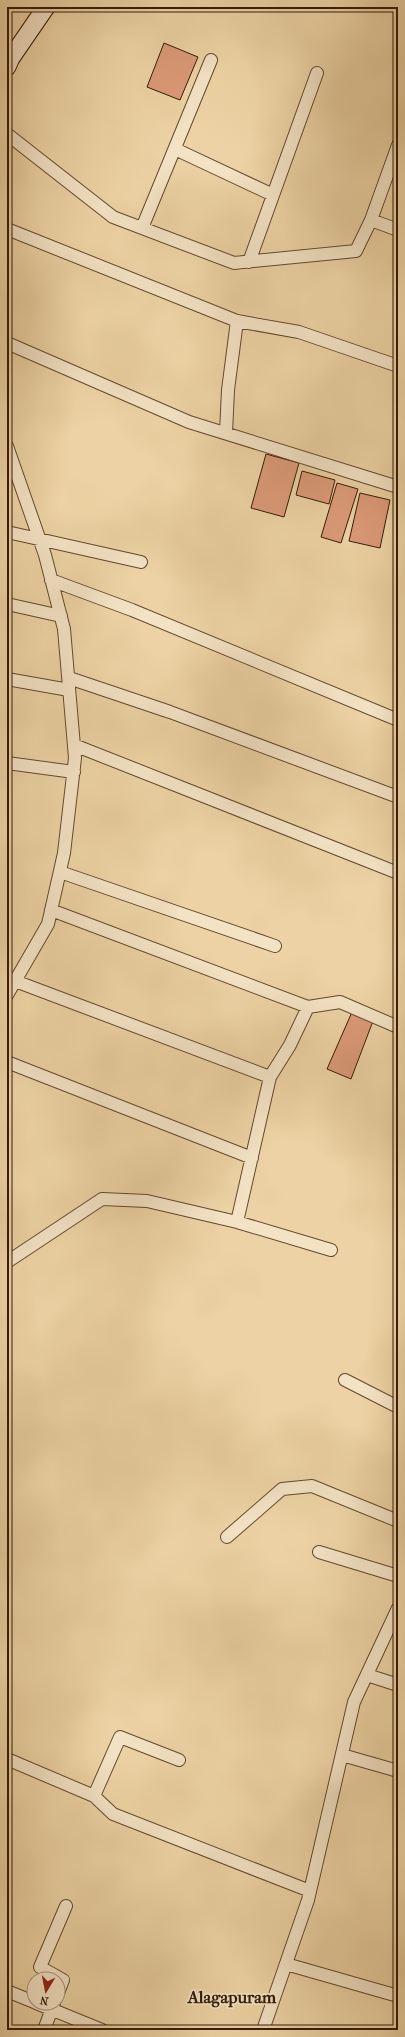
<svg xmlns="http://www.w3.org/2000/svg" width="405" height="2037" font-family="'IM FELL French Canon',serif">
	<style>
		.building { fill: #dc9a78; stroke: #341b06 }
		.lines { fill: none; stroke-linecap: round; stroke-linejoin: round }
		.street-casing { stroke: #62492e; stroke-width: 14 }
		.secondary-casing { stroke: #341b06; stroke-width: 19 }
		.street { stroke: #f3e2c4; stroke-width: 12 }
		.secondary { stroke: #f3e2c4; stroke-width: 17 }
		.labels { text-anchor: middle; dominant-baseline: central; stroke-width: 3.5; stroke-linejoin: round; paint-order: stroke }
		.district-label { font-size: 17px; font-weight: bold; fill: #341b06; stroke: #f3e2c4 }
	</style>
	<rect width="100%" height="100%" fill="#ecd2a4"/>
	<filter id="stains"><feTurbulence type="fractalNoise" baseFrequency=".005" numOctaves="4"/><feColorMatrix values="0 0 0 0 .2 0 0 0 0 .09 0 0 0 0 .02 0 0 0 .5 -.17"/></filter>
	<radialGradient id="worn" r=".72"><stop offset=".6" stop-color="#630" stop-opacity="0"/><stop offset="1" stop-color="#630" stop-opacity=".3"/></radialGradient>
	<!-- building -->
	<path class="building" d="M164,43L198,57L180,100L147,87Z
		M266,454L299,463L284,517L251,508Z
		M302,471L335,480L329,504L296,495Z
		M337,483L358,489L341,543L321,537Z
		M360,493L390,500L380,548L349,541Z
		M352,1012L373,1021L351,1079L327,1069Z"/>
	<g class="lines">
		<defs>
			<path id="street" d="M7,134L113,217L234,263L356,251L371,220L398,230
				M175,149L273,195
				M371,220L398,145
				M142,228L211,60
				M7,229L237,321L299,332L398,366
				M249,262L317,73
				M7,343L189,422L398,487
				M226,433L228,390L237,321
				M7,446L45,555L64,629L75,758L64,853L48,924L7,995
				M7,532L141,562
				M51,580L132,610L398,720
				M7,604L61,616
				M69,678L170,712L398,797
				M7,679L69,690
				M74,745L398,873
				M7,763L74,772
				M60,872L275,946
				M51,910L308,1007
				M15,981L270,1077
				M7,1062L252,1158
				M237,1222L270,1077L290,1045L308,1007L340,1002L398,1027
				M7,1262L102,1199L147,1201L237,1222L331,1250
				M345,1380L398,1407
				M227,1537L282,1489L312,1486L398,1521
				M319,1552L398,1576
				M367,1675L398,1685
				M342,1755L398,1771
				M7,1759L94,1796
				M179,1760L120,1737L94,1796L113,1814L310,1891
				M286,1964L398,1996
				M7,1991L34,2002
				M58,1993L63,1980L40,1967L66,1906
				M36,2003L102,2030
				M44,2030L54,2003
				M263,2030L308,1900L354,1702L398,1608"/>
			<path id="secondary" d="M7,67L11,58L46,7"/>
		</defs>
		<!-- street casing -->
		<use href="#street" class="street-casing"/>
		<!-- secondary casing -->
		<use href="#secondary" class="secondary-casing"/>
		<!-- street -->
		<use href="#street" class="street"/>
		<!-- secondary -->
		<use href="#secondary" class="secondary"/>
	</g>
	<g class="labels">
		<!-- district labels -->
		<g class="district-label">
			<text x="232" y="1997">Alagapuram</text>
		</g>
	</g>
	<!-- margin -->
	<rect width="405" height="2037" fill="none" stroke="#ecd2a4" stroke-width="24"/>
	<rect x="8" y="8" width="389" height="2021" fill="none" stroke="#341b06" stroke-width="2"/>
	<rect x="12" y="12" width="381" height="2013" fill="none" stroke="#341b06"/>
	<!-- north arrow -->
	<g transform="translate(46 1991) rotate(190)"><circle r="19" fill="#f3e2c4" stroke="#a79278"/>
	<path d="M0-3L7 15L0 10L-7 15Z" fill="#8f2418"/>
	<text y="-6" font-size="11" font-weight="bold" text-anchor="middle" fill="#341b06">N</text>
	</g>
	<rect width="100%" height="100%" filter="url(#stains)"/>
	<rect width="100%" height="100%" fill="url(#worn)"/>
</svg>
